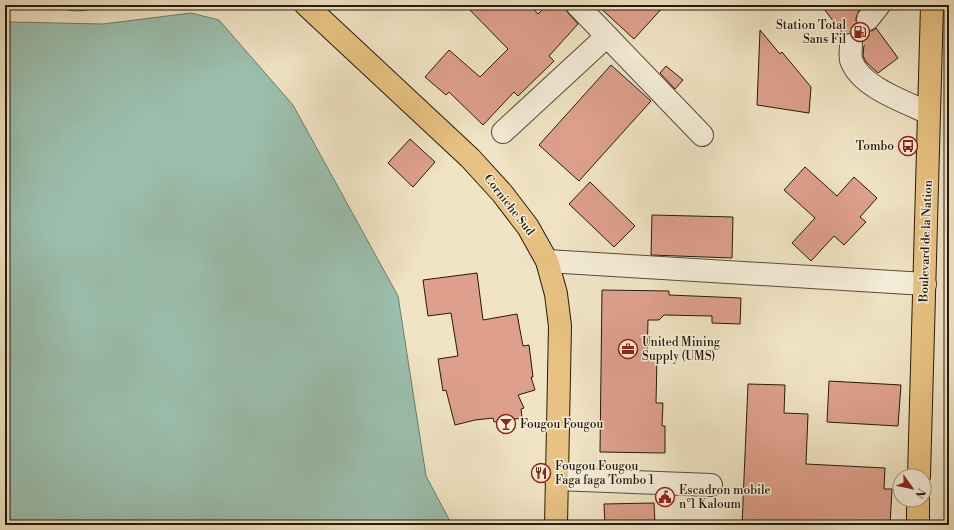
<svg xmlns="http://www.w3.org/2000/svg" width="954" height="530" font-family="'Libre Bodoni',serif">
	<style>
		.green { fill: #bdc392; stroke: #716e4f }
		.water { fill: #9bbfae; stroke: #6c7d6d }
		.building { fill: #dea08c; stroke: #251a0c }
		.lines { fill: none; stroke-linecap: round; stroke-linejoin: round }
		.minor-tunnel { stroke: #c7bc9f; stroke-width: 22; stroke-dasharray: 22 11; stroke-linecap: butt }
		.minor-casing { stroke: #584c3a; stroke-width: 24 }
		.major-casing { stroke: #251a0c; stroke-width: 24 }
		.minor { stroke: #f5edd9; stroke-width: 22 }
		.major { stroke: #e8c282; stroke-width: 22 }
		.labels { text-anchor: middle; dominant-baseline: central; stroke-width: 3; stroke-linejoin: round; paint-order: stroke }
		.poi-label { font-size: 12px; fill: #251a0c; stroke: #f5edd9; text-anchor: start }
		.street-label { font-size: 12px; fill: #251a0c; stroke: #f5edd9 }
	</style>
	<rect width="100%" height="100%" fill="#f0e4c4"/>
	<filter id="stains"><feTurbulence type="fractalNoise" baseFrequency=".005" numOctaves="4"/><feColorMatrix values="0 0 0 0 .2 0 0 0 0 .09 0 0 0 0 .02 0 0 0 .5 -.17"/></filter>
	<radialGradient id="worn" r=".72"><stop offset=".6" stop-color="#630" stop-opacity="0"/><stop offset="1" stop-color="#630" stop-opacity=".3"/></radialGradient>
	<!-- green -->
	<path class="green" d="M58,5H109C94,9 72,16 58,5Z"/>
	<!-- water -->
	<path class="water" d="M191,13L219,20L293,105L398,296L426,476L452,525H5V20L10,22L103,24Z"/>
	<!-- building -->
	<path class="building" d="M465,5H530L538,14L547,5H565L568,13L578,24L549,56L554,61L518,96L514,92L483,125L449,92L446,95L425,77L449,50L480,77L508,49Z
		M597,5H665L634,39Z
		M821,5H858L860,8L856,18V23L860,29L867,31H872L876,28L898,58L878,73L866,62L863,56L864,45L862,39L857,34L852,33L844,35Z
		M760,30L780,54L782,52L811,87L809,113L757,105Z
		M611,65L651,101L579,181L539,145Z
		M666,66L683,80L675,89L660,73Z
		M410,139L435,162L413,187L388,163Z
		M805,167L837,196L854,177L877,198L860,217L866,222L844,245L834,236L811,261L792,243L815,218L784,190Z
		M590,182L635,226L614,247L569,204Z
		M652,215L733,217L732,258L651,255Z
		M477,273L483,320L517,314L523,346L529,345L533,377H531L535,390L518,395L524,408L521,409L522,418L494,422L493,418L475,420L455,425L446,390L443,391L438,359L458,356L451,313L428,316L423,280Z
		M602,290L669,291V295L741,298L740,324L712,323V316L664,315L659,320H648L647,358L657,357L656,403H663L662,426H665V453L600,452Z
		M829,381L901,385L898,426L827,422Z
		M748,384L785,385L784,413L808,414L806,464L885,468L884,489H892L890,525H742Z
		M654,503L655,525H605L604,504Z"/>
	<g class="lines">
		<!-- minor-tunnel -->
		<path class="minor-tunnel" d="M851,45L868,19"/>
		<defs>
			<path id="minor" d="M577,5L702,135
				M868,19L879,5
				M851,45C851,49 850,55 851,60C860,87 905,102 929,113
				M503,132L607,36
				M547,261L925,284
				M556,479L711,485"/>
			<path id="major" d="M306,5L470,158L502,193L528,227L547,261L556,294L560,326L556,525
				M919,476L932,5
				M918,525V500"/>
		</defs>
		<!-- minor casing -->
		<use href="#minor" class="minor-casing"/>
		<!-- major casing -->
		<use href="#major" class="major-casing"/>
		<!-- minor -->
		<use href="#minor" class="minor"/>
		<!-- major -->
		<use href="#major" class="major"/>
	</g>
	<!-- icons -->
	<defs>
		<symbol id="fuel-ring" viewBox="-11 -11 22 22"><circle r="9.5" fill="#f5edd9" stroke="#8f2418" stroke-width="1.5"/><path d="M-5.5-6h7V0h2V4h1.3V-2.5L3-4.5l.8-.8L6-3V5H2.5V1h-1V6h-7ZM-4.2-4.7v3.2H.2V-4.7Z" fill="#8f2418"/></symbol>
		<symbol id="bus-ring" viewBox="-11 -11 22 22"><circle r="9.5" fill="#f5edd9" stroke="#8f2418" stroke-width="1.5"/><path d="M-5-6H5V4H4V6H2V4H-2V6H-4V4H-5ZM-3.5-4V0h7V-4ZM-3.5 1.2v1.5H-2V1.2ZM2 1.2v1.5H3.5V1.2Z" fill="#8f2418"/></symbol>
		<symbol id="office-ring" viewBox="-11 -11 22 22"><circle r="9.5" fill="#f5edd9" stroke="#8f2418" stroke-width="1.5"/><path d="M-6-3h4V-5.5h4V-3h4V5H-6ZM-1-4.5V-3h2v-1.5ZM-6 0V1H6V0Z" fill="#8f2418"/></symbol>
		<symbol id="bar-ring" viewBox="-11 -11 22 22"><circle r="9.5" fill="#f5edd9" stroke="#8f2418" stroke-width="1.5"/><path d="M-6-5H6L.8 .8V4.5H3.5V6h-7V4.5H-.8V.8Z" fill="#8f2418"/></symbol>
		<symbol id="restaurant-ring" viewBox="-11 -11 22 22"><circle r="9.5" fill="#f5edd9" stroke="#8f2418" stroke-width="1.5"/><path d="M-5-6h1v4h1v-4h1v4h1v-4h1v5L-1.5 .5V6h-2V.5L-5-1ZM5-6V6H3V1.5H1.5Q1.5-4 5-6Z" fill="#8f2418"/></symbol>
		<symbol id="civic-ring" viewBox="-11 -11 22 22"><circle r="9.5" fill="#f5edd9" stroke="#8f2418" stroke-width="1.5"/><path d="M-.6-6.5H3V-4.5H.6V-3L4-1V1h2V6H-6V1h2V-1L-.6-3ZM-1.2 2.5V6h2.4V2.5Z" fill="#8f2418"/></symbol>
	</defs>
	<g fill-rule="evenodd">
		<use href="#fuel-ring" x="849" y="21" width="22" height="22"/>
		<use href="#bus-ring" x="897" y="135" width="22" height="22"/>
		<use href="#office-ring" x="617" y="338" width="22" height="22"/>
		<use href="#bar-ring" x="495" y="413" width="22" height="22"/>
		<use href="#restaurant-ring" x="530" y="462" width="22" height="22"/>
		<use href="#civic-ring" x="654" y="486" width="22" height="22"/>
	</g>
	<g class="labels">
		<!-- poi labels -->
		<g class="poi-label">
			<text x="846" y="25" text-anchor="end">Station Total<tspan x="846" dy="14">Sans Fil</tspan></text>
			<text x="894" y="146" text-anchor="end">Tombo</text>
			<text x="642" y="342">United Mining<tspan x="642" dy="14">Supply (UMS)</tspan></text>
			<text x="520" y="424">Fougou Fougou</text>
			<text x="555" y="466">Fougou Fougou<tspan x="555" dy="14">Faga faga Tombo 1</tspan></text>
			<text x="679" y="490">Escadron mobile<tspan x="679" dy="14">n°1 Kaloum</tspan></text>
		</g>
		<!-- street labels -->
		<g class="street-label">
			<text transform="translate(509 205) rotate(52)">Corniche Sud</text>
			<text transform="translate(926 241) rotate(-88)">Boulevard de la Nation</text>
		</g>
	</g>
	<!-- margin -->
	<rect width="954" height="530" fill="none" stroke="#f0e4c4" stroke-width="20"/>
	<rect x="6" y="6" width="942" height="518" fill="none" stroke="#251a0c" stroke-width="2"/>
	<rect x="10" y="10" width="934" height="510" fill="none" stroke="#251a0c"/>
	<!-- north arrow -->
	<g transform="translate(912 488) rotate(123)"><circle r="19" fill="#f5edd9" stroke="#a29987"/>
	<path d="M0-3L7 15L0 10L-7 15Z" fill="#8f2418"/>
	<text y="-6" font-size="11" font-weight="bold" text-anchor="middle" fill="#251a0c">N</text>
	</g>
	<rect width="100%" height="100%" filter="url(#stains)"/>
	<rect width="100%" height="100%" fill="url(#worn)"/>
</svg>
